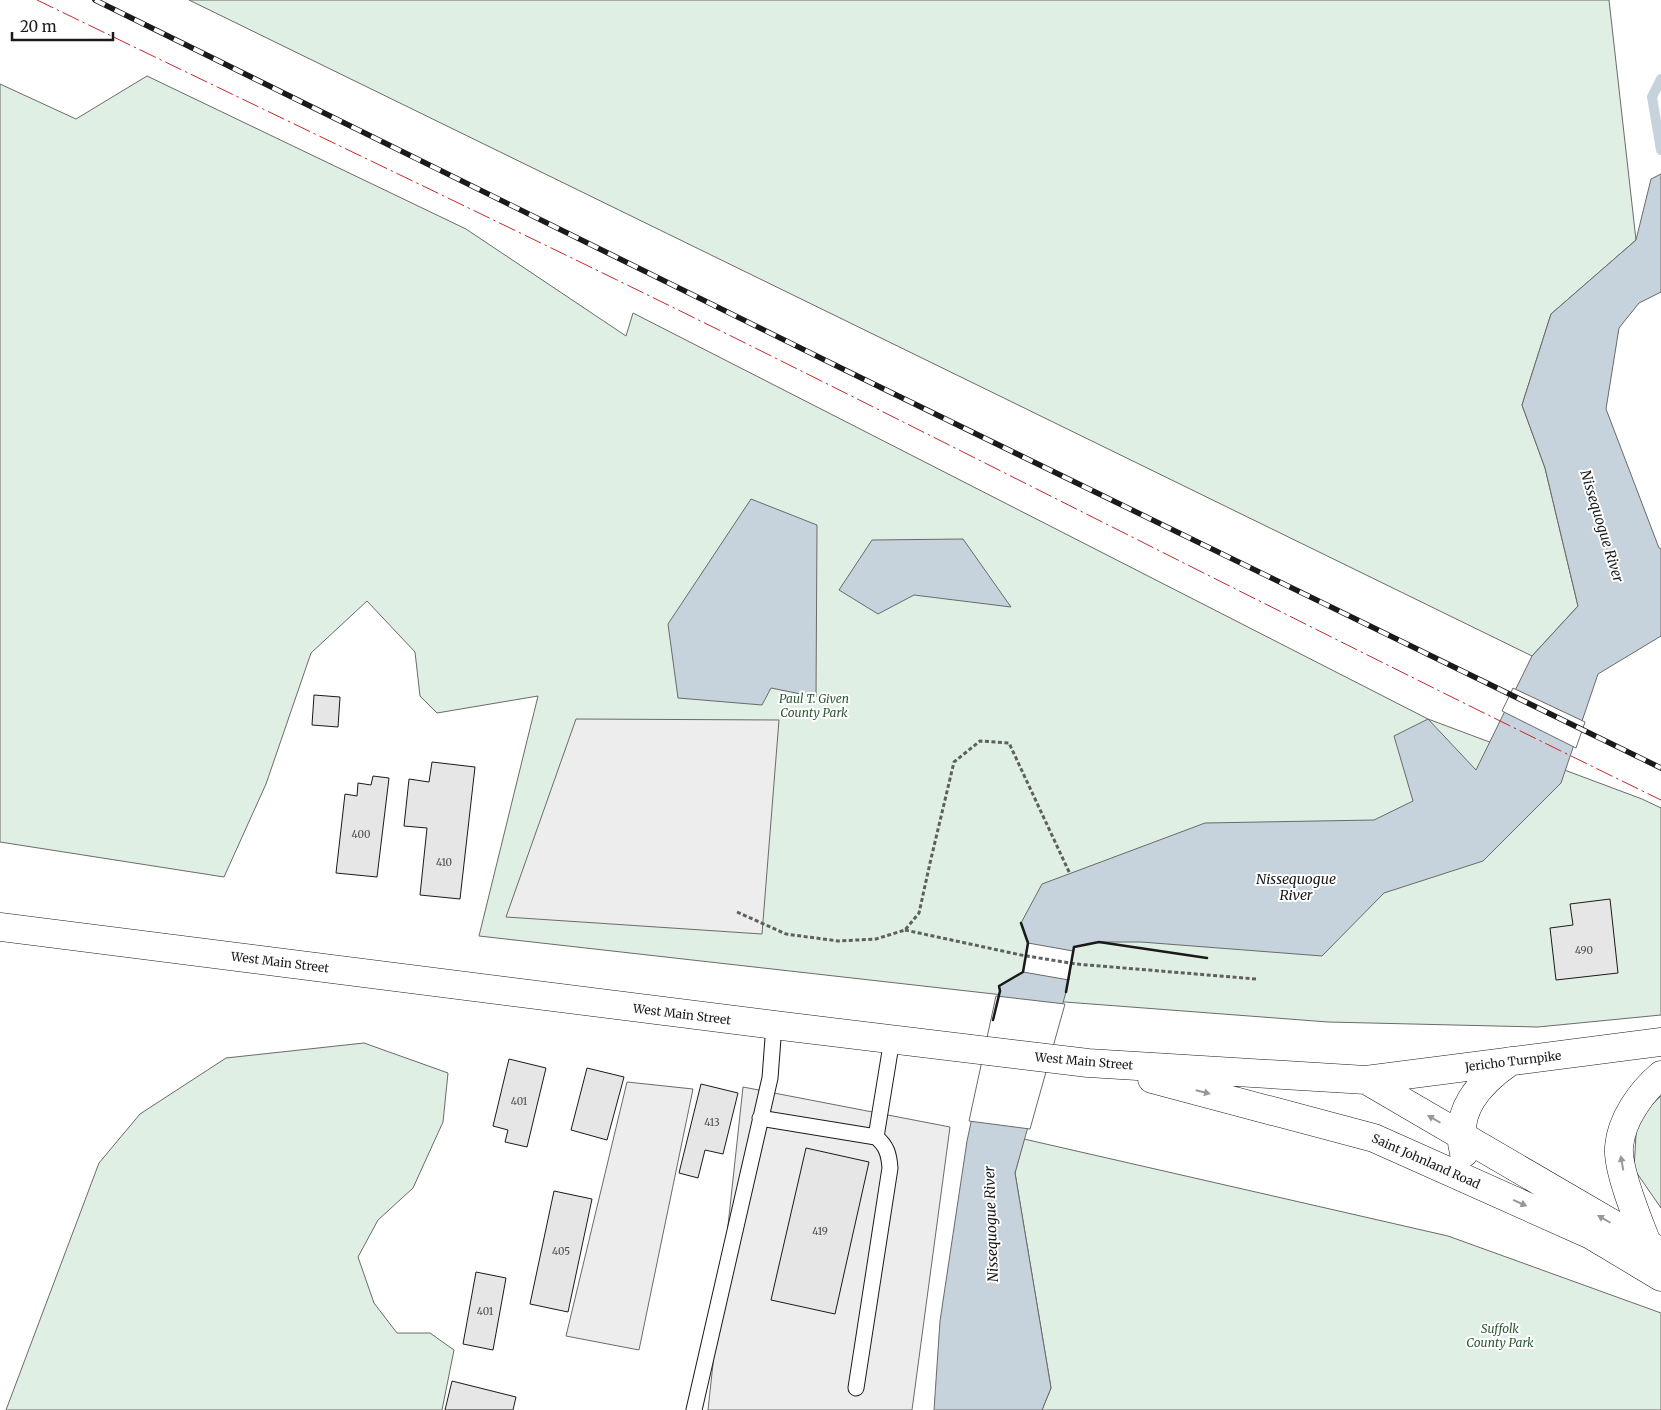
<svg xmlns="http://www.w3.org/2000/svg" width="1661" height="1410" font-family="Merriweather,serif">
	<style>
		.green { fill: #e0efe3; stroke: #6a6a6a }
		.parking { fill: #ededed; stroke: #6a6a6a }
		.water { fill: #c6d2dc; stroke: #6a6a6a }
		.pier { fill: #fff; stroke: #6a6a6a }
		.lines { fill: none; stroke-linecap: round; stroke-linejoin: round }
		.stream { stroke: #c6d2dc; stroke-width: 10 }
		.building { fill: #e6e6e6; stroke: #1a1a1a }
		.lane-casing { stroke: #1a1a1a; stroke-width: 17 }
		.primary-casing { stroke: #1a1a1a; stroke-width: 29 }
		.path { stroke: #5f5f5f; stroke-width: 3; stroke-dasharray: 4 2.5; stroke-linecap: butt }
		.lane { stroke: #fff; stroke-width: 15 }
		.primary { stroke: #fff; stroke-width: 28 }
		.rail-casing { stroke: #1a1a1a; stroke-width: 5.5 }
		.rail { stroke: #fff; stroke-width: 4; stroke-dasharray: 11; stroke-linecap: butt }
		.wall { stroke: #1a1a1a; stroke-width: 2.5 }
		.power { stroke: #c62828; stroke-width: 1; stroke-dasharray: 18 4 2.5 4; stroke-linecap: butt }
		.oneway { fill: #989898 }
		.labels { text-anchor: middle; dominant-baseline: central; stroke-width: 4; stroke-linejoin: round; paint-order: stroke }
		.number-label { font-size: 10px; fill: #4d4d4d }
		.park-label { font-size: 12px; font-style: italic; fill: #2b5a34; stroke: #fff }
		.street-label { font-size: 12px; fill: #1a1a1a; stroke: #fff }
		.water-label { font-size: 14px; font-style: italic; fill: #1a1a1a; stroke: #fff }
	</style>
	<rect width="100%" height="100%" fill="#fff"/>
	<!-- green -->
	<path class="green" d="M189,0H1609L1636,240L1551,314L1522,405L1545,468L1578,606L1532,656Z
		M147,76L466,229L626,336L633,313L1428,719L1642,799L1661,808V1015L1538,1027L1328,1022L1065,1002L479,936L538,696L437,713L420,696L415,652L367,601L311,653L266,784L224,877L0,842V84L76,119Z
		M364,1043L448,1073L443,1122L413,1188L378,1220L358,1257L374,1303L397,1333H430L454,1350L442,1410H6L99,1163L140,1114L226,1058Z
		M1661,1096V1208L1634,1169L1637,1117Z
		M1024,1139L1448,1236L1661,1313V1410H1042L1051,1388L1015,1173Z"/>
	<!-- parking -->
	<path class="parking" d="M576,719L779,720L762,934L506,917Z
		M627,1082L693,1089L639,1350L566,1336Z
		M743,1087L950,1127L912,1410H708Z"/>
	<!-- water -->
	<path class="water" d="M1661,174V292L1639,303L1619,328L1606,409L1659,548L1661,549V636L1598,674L1561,783L1483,861L1384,893L1322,956L1141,942H1099L1074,947L1066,992L1015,1173L1051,1388L1042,1410H934L940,1321L967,1141L993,1020L1000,991L999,986L1023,972L1028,943L1021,923L1042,884L1205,823L1374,820L1413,801L1394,736L1428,719L1476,770L1532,656L1578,606L1545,468L1522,405L1551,314L1636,240L1651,179Z
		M751,499L817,525L816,697L771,688L762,705L678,698L668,624Z
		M963,539L1011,607L914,595L878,614L839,590L872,540Z"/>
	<!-- pier -->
	<path class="pier" d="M1513,688L1585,722L1576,748L1502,711Z
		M1028,943L1073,951L1069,980L1023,972Z
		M996,996L1065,1004L1030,1129L969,1121Z"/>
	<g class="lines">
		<!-- stream -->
		<path class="stream" d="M1661,79L1652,97L1661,150"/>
	</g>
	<!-- building -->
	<path class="building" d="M314,695L340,697L338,727L312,725Z
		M432,762L475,767L460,899L420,895L427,828L404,826L409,779L429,782Z
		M373,776L389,778L377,877L336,873L345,794L357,796L358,783L371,785Z
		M1610,899L1618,973L1556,980L1550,928L1573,925L1570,904Z
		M509,1059L546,1068L527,1147L505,1142L508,1130L493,1126Z
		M587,1068L624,1077L607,1140L571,1130Z
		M701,1084L738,1093L723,1154L705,1150L698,1178L679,1173Z
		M806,1148L869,1162L835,1314L771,1300Z
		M554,1191L592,1199L568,1312L530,1304Z
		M476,1272L506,1278L493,1350L463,1344Z
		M452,1381L516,1397L513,1410H445Z"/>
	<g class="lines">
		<defs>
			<path id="lane" d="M760,1118L876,1137
				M856,1388L890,1168C889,1155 887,1146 876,1137L892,1039
				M694,1410L770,1078L774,1025"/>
			<path id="primary" d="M0,927L774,1025L1088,1063L1366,1080L1661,1042
				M1152,1079L1374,1138L1591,1235L1661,1277
				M1366,1080L1661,1252
				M1464,1153C1453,1111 1479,1083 1511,1061
				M1647,1243C1638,1220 1617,1170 1619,1147C1621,1120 1641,1092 1661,1075"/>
		</defs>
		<!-- lane casing -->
		<use href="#lane" class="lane-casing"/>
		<!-- primary casing -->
		<use href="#primary" class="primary-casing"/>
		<!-- path -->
		<path class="path" d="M737,912L786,934L838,941L876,939L905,930L919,913L930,863L954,762L980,741L1009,743L1070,874
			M905,930L1021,955L1076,964L1256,979"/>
		<!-- lane -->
		<use href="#lane" class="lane"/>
		<!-- primary -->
		<use href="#primary" class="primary"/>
		<defs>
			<path id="rail" d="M95,0L845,370L1661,768"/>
		</defs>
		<!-- rail casing -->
		<use href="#rail" class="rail-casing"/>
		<!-- rail -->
		<use href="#rail" class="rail"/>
		<!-- wall -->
		<path class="wall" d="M1066,992L1074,947L1099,942L1207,958
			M993,1020L1000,991L999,986L1023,972L1028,943L1021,923"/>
		<!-- power -->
		<path class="power" d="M37,0C266,111 496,220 725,333C1037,488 1347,647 1661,800"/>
	</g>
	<!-- one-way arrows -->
	<defs><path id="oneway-solid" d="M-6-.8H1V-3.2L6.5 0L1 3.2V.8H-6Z" transform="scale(1.25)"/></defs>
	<g class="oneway">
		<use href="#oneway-solid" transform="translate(1203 1092) rotate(14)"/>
		<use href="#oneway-solid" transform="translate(1434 1119) rotate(-150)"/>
		<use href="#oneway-solid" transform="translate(1622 1163) rotate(-100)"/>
		<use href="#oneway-solid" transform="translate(1520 1203) rotate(24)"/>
		<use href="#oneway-solid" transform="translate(1604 1219) rotate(-150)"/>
	</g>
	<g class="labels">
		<!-- number labels -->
		<g class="number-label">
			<text x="361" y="834">400</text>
			<text x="444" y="862">410</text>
			<text x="1584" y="950">490</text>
			<text x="519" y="1101">401</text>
			<text x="712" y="1122">413</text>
			<text x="820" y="1231">419</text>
			<text x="561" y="1251">405</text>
			<text x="485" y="1311">401</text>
		</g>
		<!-- park labels -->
		<g class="park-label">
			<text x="814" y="698">Paul T. Given<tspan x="814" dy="14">County Park</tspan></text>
			<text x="1500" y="1328">Suffolk<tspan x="1500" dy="14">County Park</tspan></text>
		</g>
		<!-- street labels -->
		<g class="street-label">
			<text transform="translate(280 962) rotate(7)">West Main Street</text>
			<text transform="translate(682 1014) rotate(7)">West Main Street</text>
			<text transform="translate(1084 1061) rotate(5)">West Main Street</text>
			<text transform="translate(1513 1061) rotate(-7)">Jericho Turnpike</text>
			<text transform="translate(1426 1161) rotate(24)">Saint Johnland Road</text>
		</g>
		<!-- water labels -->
		<g class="water-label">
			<text transform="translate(1602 526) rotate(73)">Nissequogue River</text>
			<text x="1296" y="879">Nissequogue<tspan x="1296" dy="16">River</tspan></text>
			<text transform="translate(991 1224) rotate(-92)">Nissequogue River</text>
		</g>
	</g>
	<!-- scale -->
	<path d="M12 32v8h101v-8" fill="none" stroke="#1a1a1a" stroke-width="2.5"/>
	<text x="20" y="32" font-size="15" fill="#1a1a1a" stroke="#ffffff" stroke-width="4" paint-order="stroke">20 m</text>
</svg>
